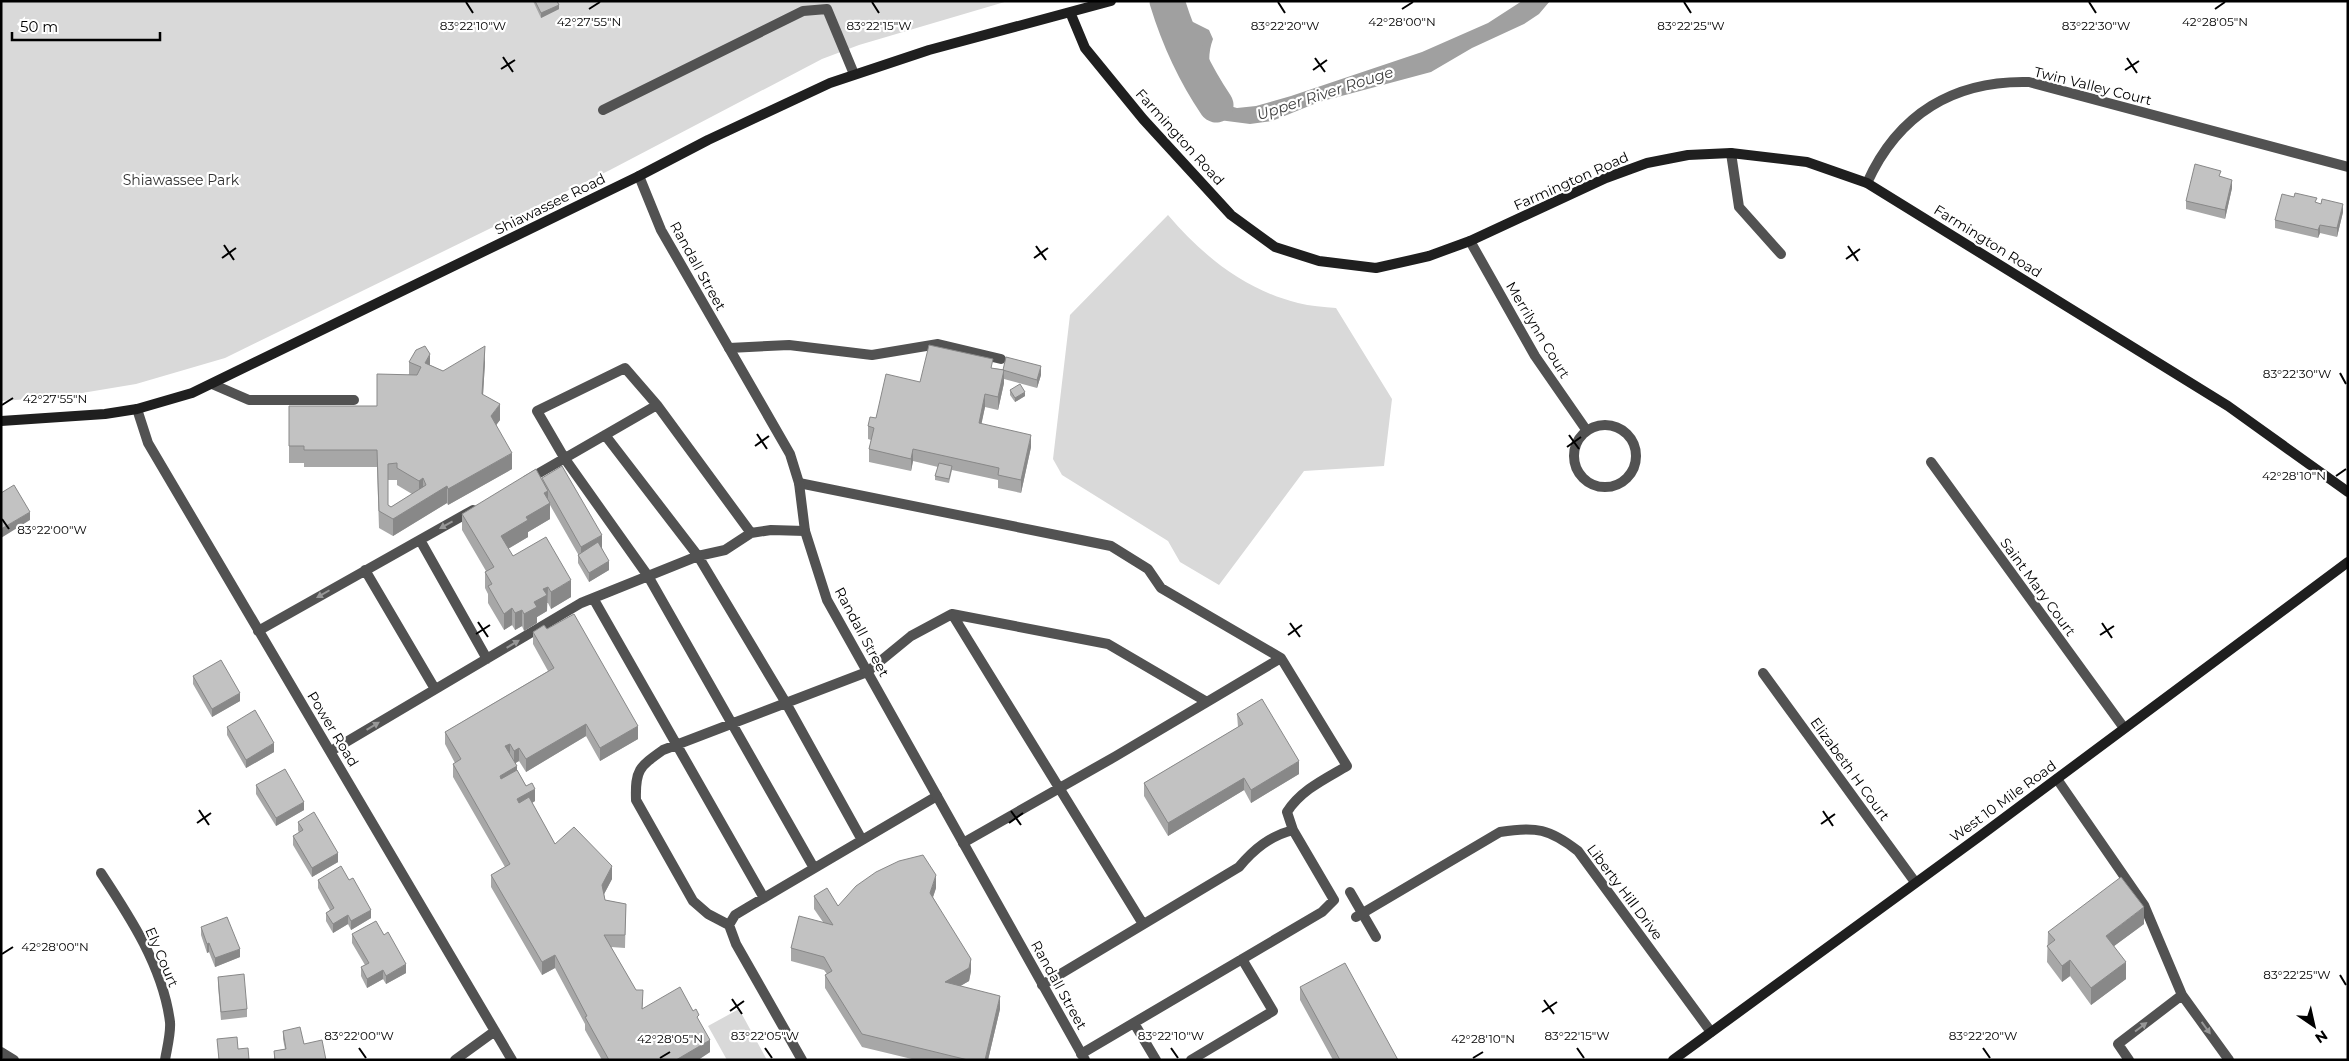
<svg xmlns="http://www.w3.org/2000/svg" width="2349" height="1061" font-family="Montserrat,sans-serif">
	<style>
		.green { fill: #d9d9d9 }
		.water { fill: #a0a0a0 }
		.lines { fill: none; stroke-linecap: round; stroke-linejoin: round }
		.river { stroke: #a0a0a0; stroke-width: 35 }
		.lane { stroke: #525252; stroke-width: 10 }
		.street { stroke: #525252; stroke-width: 10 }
		.secondary { stroke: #1f1f1f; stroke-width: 10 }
		.wall { fill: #a7a7a7; fill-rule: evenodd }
		.shaded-wall { fill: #888 }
		.building { fill: #c2c2c2; stroke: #888; fill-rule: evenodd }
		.oneway { fill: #979797 }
		.ticks { fill: none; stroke: #000; stroke-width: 2 }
		.labels { text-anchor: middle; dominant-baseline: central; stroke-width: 4.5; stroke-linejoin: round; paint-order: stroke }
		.street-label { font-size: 14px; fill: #000; stroke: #fff }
		.park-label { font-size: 14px; fill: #303030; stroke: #fff }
		.water-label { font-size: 15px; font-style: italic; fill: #414141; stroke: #fff }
		.ticks-label { font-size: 12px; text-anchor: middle; fill: #000; stroke: #fff; stroke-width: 4.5; stroke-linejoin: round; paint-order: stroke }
	</style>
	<rect width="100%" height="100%" fill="#fff"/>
	<!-- green -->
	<path class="green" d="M1,1H1008L859,45L822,59L610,170L225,358L136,384L58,397L1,401Z
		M1168,215C1203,256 1245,290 1298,303C1310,306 1324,307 1336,308L1392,399L1384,466L1304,471L1219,585L1180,562L1168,541L1062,475L1053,459L1070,315Z
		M739,1009L767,1060H727L708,1026Z"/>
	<!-- water -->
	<path class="water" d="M1167,1H1181L1191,21L1209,30L1213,39C1205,59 1210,88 1226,105L1237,108L1256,106L1291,96L1422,52L1488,23L1522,1H1550L1539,14L1524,24L1472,48L1431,72L1319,102L1272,121L1250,124L1219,120L1203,106L1192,92L1188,74L1195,60L1196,45Z"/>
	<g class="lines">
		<!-- river -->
		<path class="river" d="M1167,1C1178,37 1195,74 1216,105"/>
		<!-- lane -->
		<path class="lane" d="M603,110L803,11L827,9L854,74
			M729,348L789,345L872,355L938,344L1001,359
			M212,384L249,400H354
			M657,405L625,368L537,411L565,459L648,576L814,868
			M605,435L698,556L786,703L862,840
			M527,480L657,405L751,533
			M799,483L1111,546L1148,569L1161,588L1281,658L1347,766C1325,779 1301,790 1287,812L1293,830L1334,900L1322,912L1081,1054
			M420,540L487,659
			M365,570L435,689
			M593,598L764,898
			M952,614L1143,924
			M258,631L473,510
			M331,751L581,603L698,556L725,550L751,533L771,530L805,531
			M2057,779L2144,905L2182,995L2229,1060
			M963,843L1116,756L1281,658
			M1350,892L1376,937
			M729,925L708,914L693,901L636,800C635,770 639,767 663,750L867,672L911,636L952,614L1108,644L1207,702
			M1042,985L1239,867C1254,849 1270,836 1293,830
			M1134,1023L1156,1060
			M802,1060L736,944L729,925L735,915L750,906L937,796
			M1191,1060L1273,1011L1242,959
			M2129,1060L2118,1044L2182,995"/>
		<!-- street -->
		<path class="street" d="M1731,153L1739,207L1781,254
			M639,176L661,230L790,454L799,483L805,531L827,600L1085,1060
			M1867,183C1898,114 1954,80 2029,82L2348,167
			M1470,241L1535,356L1587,431
			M137,409L148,443L512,1060
			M1574 456a31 31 0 1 1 62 0a31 31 0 1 1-62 0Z
			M1931,462L2124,728
			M1763,673L1915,882
			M101,873C130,917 163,967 170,1022C171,1033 167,1048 165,1060
			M1356,917L1500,832C1536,826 1550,829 1578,851L1711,1032
			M1,1052L14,1060
			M455,1060L495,1031"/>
		<!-- secondary -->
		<path class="secondary" d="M1070,12L1085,48L1143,119L1231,215L1275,247L1319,261L1376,268L1429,256L1470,241L1606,178L1647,163L1688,155L1731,153L1807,162L1867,183L2228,406L2348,492
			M1,421L105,414L137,409L192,393L639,176L708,140L830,83L929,50L1111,1
			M1673,1060L1980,836L2348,562"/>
	</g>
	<!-- wall -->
	<path class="wall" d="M533,1H557L559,9L541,18Z
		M2221,177L2232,188L2225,219L2186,209V201Z
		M2317,203L2343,212L2337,237L2320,233L2318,238L2275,228V220Z
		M409,362L430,365L443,371L485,362L483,395L500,420L496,425L512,469L448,505L447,503L393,536L379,528L377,467H304V463H289V406H377L409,374ZM388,480H397V485L412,494L391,507L388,505Z
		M993,368L1041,375L1037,388L1004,379V383L998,410L985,407L981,424L1031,447L1021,493L998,488V480L952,470L949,483L935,480V476L938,467L913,461L911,471L869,462V449L871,440L868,439V426L920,382Z
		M1010,390L1025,396L1015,402L1010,395Z
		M542,479L602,548L609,570L589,582L578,563V554L550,505V519L528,532V537L508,549L513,556L571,597L551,609L548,603H547V611L537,617V623L524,631L522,626L515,630L512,625L504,630L488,603V594L485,588V572L486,571L462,530V514Z
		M547,629L638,739L600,761L586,736L526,772L519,761L515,763L517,770L535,801L532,803L555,844L612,879L604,894L605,900L626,904L625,948L611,947L643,1003L642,1009L699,1021L710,1052L698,1060H602L585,1030V1024L555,968L542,975L491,887V875L505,867L453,777V764L455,763L445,744V732L548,671L533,644V632Z
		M193,676L240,701L212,717L193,684Z
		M1237,714L1299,774L1251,803L1244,790L1168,836L1144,796V783L1238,727Z
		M227,727L274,752L246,768L227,735Z
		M256,785L304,810L276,826L256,794Z
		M298,822L338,862L312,877L293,845V836L299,833L298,830Z
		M318,880L371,918L351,930L348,924L333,933L326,921V913L330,910L318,888Z
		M936,888L933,897L971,971L969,981L960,986L1000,1009L988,1060H916L862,1047L825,988V975L827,974L824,970L791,961V948L823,922L814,909V896L838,906Z
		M2144,924L2114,946L2126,979L2091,1005L2070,976L2062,982L2047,962L2048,932Z
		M201,927L240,957L215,967L209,952L207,953L201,935Z
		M352,934L406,973L386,984L383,979L367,988L361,976V967L365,965L352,943Z
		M218,977L247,1009V1017L221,1020L218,986Z
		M1300,987L1398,1060H1333L1300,1000Z
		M283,1031L304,1044L326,1060H274V1051L285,1049L283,1039Z"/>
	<!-- shaded-wall -->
	<path class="shaded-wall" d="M559,5V9L541,18V13Z
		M2232,180V188L2225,219V210Z
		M2343,204V212L2337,237V228Z
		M2320,225V233L2318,238V230Z
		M485,346V362L482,411V394Z
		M430,354V370L425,363Z
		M1041,366V375L1037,388V380Z
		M1004,370V383L998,410V397Z
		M1025,392V396L1015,402V398Z
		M985,394V407L979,436V423Z
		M500,404V420L491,432V416Z
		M1031,435V447L1021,493V480Z
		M913,449V461L911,471V459Z
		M512,453V469L448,505V489Z
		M423,478V495L419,497V481Z
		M447,486V503L393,536V519Z
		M548,491V504L550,503V519L528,532V537L501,553V536L526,517L544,493Z
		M30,512V520L1,538V529Z
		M602,535V548L581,559V547Z
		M609,561V570L589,582V573Z
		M571,580V597L551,609V592Z
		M548,587L547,611L537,617V623L524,631V614L543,589Z
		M512,608V625L504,630V614Z
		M522,610V626L515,630V613Z
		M240,693V701L212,717V709Z
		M586,724V736L526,772V759Z
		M638,726V739L600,761V748Z
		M274,743V752L246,768V760Z
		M510,744V757L505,746Z
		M519,748V761L514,764V751Z
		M1299,761V774L1251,803V790Z
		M517,766V778L500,788V776Z
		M1244,778V790L1168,836V823Z
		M535,789V801L517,812V799Z
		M304,802V810L276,826V818Z
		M338,853V862L312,877V868Z
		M612,866V879L602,898V885Z
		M936,875V888L930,906V893Z
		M2144,907V924L2106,952V936Z
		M371,910V918L351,930V921Z
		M348,915V924L333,933V924Z
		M209,943V952L207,953V944Z
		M240,949V957L215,967V958Z
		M555,955V968L542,975V962Z
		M971,959V971L969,981L945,995V982Z
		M2070,960V976L2062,982V966Z
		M2126,962V979L2091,1005V988Z
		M406,964V973L386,984V976Z
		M383,970V979L367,988V979Z
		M1000,996V1009L988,1060H985Z
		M710,1040V1052L698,1060H676Z"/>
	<!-- building -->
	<path class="building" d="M535,1H557L559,5L541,13Z
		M2195,164L2221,171L2219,176L2232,180L2225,210L2186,201Z
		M2295,193L2317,198L2315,202L2321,204L2322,199L2343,204L2337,228L2320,225L2318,230L2275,220L2282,194L2294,197Z
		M929,345L993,359L991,368L1004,370L998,397L985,394L979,423L1031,435L1021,480L998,475L999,468L913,449L911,459L869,449L874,428L868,426L870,417L876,418L886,374L920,382Z
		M425,346L430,354L425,363L443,371L485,346L482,394L500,404L491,416L512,453L448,489L447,486L393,519L379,511L377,450H304V446H289V406H377V374L417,375L421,367L409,362L416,350ZM397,463V468L419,481L423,478L426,485L391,507L388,505V464Z
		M1006,357L1041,366L1037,380L1003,370Z
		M1020,384L1025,392L1015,398L1010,390Z
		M939,463L952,466L949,479L935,476Z
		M562,466L602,535L581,547L542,478Z
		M536,469L548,491L544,493L550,503L526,517L528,520L501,536L513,556L546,537L571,580L551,592L548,587L543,589L547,595L534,602L537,607L524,614L522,610L515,613L512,608L504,614L488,586L492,584L485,572L494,567L462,514Z
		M14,485L30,512L1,529V493Z
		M598,542L609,561L589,573L578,555Z
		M574,614L638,726L600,748L586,724L526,759L519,748L514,751L510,744L505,746L517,766L500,776L501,779L517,770L526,786L532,783L535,789L517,799L519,803L529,797L555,844L574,827L612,866L602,885L605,900L626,904L625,935H604L636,990H643L642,1009L680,987L693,1011L696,1009L699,1015L697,1017L710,1040L676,1060H609L585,1017L587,1016L555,955L542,962L491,875L510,864L453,764L461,759L445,732L554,668L533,632L544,625L547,629Z
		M221,660L240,693L212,709L193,676Z
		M1262,699L1299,761L1251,790L1244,778L1168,823L1144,783L1243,724L1237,714Z
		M255,710L274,743L246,760L227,727Z
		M285,769L304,802L276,818L256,785Z
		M314,812L338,853L312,868L293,836L303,830L298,822Z
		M923,855L936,875L930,893L971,959L969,968L945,982L1000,996L985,1060H968L862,1034L825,975L832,971L824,957L791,948L799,916L833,925L814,896L827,888L838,906L856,886L876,872L899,861Z
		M341,866L349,880L353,878L371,910L351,921L348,915L333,924L326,913L334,908L318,880Z
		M2121,877L2144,907L2106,936L2126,962L2091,988L2070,960L2062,966L2047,946L2055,940L2048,932Z
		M227,917L240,949L215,958L209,943L207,944L201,927Z
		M376,921L384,935L388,932L406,964L386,976L383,970L367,979L361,967L369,963L352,934Z
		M1345,963L1398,1060H1340L1300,987Z
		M244,974L247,1009L221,1012L218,977Z
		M300,1027L304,1044L322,1040L326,1060H275L274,1051L286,1049L283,1031Z
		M237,1037L238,1049L248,1048L249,1060H219L217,1039Z"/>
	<!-- one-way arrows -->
	<defs><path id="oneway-solid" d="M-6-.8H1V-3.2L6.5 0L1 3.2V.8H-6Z" transform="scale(1.25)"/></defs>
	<g class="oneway">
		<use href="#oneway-solid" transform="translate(446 525) rotate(151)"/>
		<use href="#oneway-solid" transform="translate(323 594) rotate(150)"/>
		<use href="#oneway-solid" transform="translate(513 644) rotate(-31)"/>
		<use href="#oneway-solid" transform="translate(373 726) rotate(-31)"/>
		<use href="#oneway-solid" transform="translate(2141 1027) rotate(-37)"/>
		<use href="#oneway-solid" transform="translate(2206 1028) rotate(54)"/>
	</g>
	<!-- ticks -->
	<path class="ticks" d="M466,2L473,13M872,2L879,13M1278,2L1285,13M1684,2L1691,13M2089,2L2096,13M589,9L600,2M1402,9L1413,2M2215,9L2225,2M503,57L513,72M1315,58L1325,72M2127,58L2137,73M501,69L515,60M1313,70L1327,60M2125,70L2139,61M224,245L234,260M1036,246L1046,260M1848,246L1858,261M222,258L236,248M1034,258L1048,248M1846,259L1860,249M2340,373L2346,384M2,405L13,398M757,434L767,449M1569,435L1579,449M755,446L769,436M1567,447L1581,437M2336,476L2346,469M2,519L9,529M478,622L488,637M1290,623L1300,637M2102,623L2112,638M476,634L490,625M1288,635L1302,625M2100,635L2114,626M199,810L209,825M1011,811L1021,825M1823,811L1833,826M197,823L211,813M1009,823L1023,813M1821,824L1835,814M2,954L13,947M2340,975L2346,985M732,999L742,1014M1544,1000L1554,1014M730,1011L744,1001M1542,1012L1557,1002M359,1048L366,1058M765,1048L772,1058M1171,1048L1178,1058M1577,1048L1584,1058M1983,1048L1990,1058M660,1058L670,1052M1473,1058L1483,1052"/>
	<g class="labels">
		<!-- street labels -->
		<g class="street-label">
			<text transform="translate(2093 86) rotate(14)">Twin Valley Court</text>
			<text transform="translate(1180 137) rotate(48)">Farmington Road</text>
			<text transform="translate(1571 181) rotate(-24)">Farmington Road</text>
			<text transform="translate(550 204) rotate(-26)">Shiawassee Road</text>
			<text transform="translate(1988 241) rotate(32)">Farmington Road</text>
			<text transform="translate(698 266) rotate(61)">Randall Street</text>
			<text transform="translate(1538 330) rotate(59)">Merrilynn Court</text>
			<text transform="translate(2038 587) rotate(54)">Saint Mary Court</text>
			<text transform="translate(862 632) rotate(62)">Randall Street</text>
			<text transform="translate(333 729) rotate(59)">Power Road</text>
			<text transform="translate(1850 769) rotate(54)">Elizabeth H Court</text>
			<text transform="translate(2003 801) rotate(-36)">West 10 Mile Road</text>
			<text transform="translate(1625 892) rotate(53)">Liberty Hill Drive</text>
			<text transform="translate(162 957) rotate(67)">Ely Court</text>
			<text transform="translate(1059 985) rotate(61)">Randall Street</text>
		</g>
		<!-- park labels -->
		<g class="park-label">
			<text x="181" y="180">Shiawassee Park</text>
		</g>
		<!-- water labels -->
		<g class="water-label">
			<text transform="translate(1325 93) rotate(-18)">Upper River Rouge</text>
		</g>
	</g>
	<g class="ticks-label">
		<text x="589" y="26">42°27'55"N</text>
		<text x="1402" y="26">42°28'00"N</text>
		<text x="2215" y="26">42°28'05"N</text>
		<text x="879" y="30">83°22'15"W</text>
		<text x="1691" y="30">83°22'25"W</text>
		<text x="2096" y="30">83°22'30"W</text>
		<text x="473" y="30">83°22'10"W</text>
		<text x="1285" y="30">83°22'20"W</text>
		<text x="2297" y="378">83°22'30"W</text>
		<text x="55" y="403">42°27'55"N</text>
		<text x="2294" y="480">42°28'10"N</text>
		<text x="52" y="534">83°22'00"W</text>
		<text x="55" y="951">42°28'00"N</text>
		<text x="2297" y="979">83°22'25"W</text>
		<text x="359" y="1040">83°22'00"W</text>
		<text x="765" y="1040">83°22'05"W</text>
		<text x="1171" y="1040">83°22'10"W</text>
		<text x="1577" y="1040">83°22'15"W</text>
		<text x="1983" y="1040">83°22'20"W</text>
		<text x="670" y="1043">42°28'05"N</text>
		<text x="1483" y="1043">42°28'10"N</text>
	</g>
	<!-- border -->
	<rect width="2349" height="1061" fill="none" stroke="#000000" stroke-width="5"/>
	<!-- north arrow -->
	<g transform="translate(2314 1026) rotate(146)" stroke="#ffffff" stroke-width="4" paint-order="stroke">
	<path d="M0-4L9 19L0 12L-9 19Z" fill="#000000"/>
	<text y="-8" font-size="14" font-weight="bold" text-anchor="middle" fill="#000000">N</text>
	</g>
	<!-- scale -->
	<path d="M12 32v8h148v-8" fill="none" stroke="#000000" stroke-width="2.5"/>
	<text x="20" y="32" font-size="15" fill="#000000" stroke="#ffffff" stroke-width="4" paint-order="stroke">50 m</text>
</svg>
